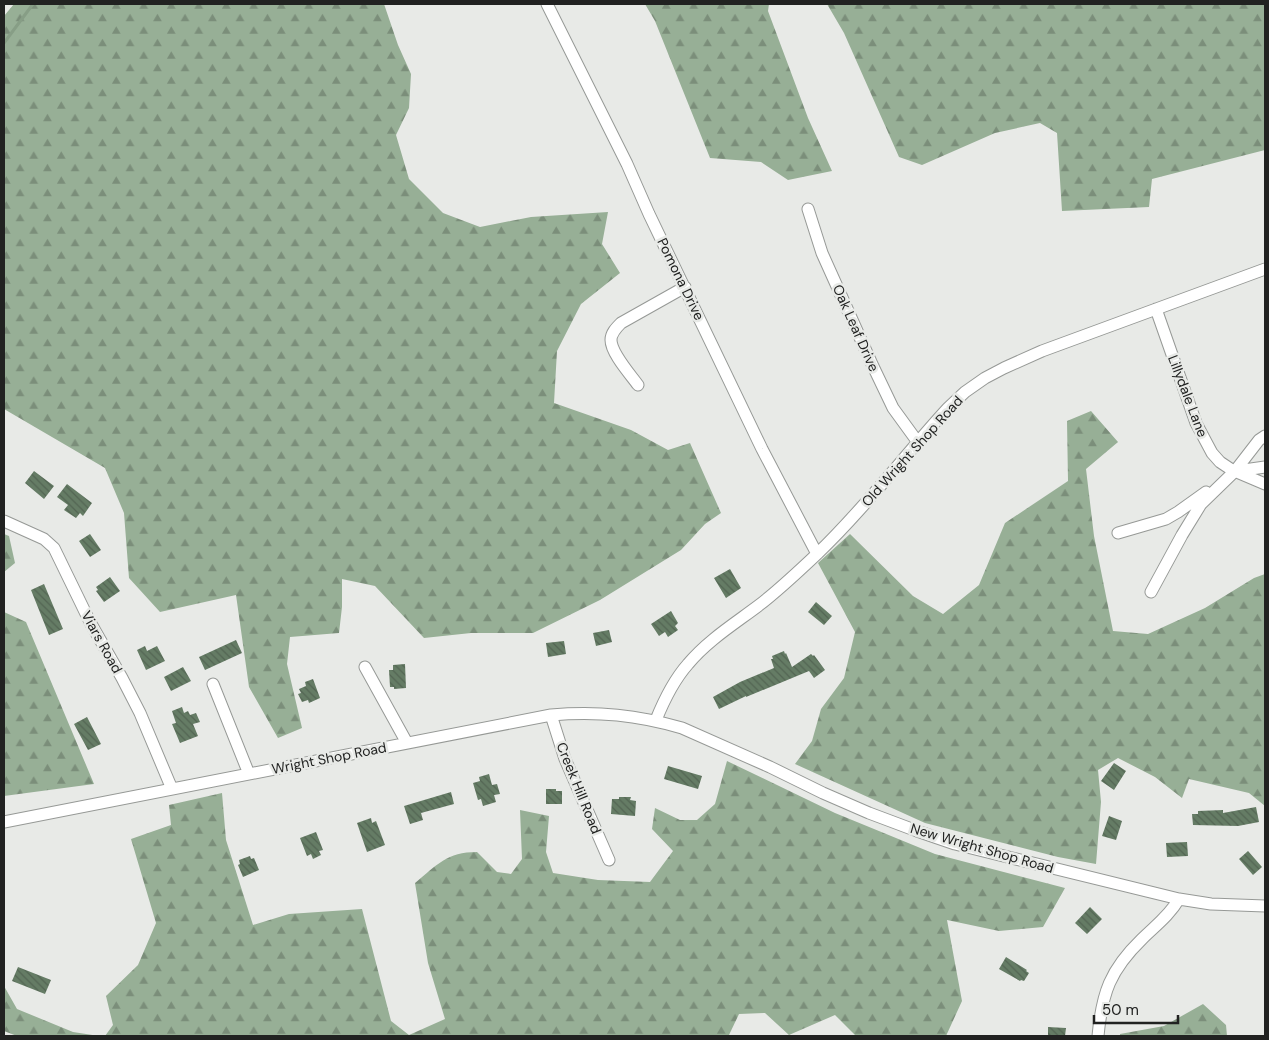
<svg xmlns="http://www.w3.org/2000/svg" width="1269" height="1040" font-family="'DM Sans',sans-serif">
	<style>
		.forest { fill: url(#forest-firs) }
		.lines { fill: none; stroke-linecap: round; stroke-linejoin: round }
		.stream { stroke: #879e86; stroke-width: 3 }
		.building { fill: url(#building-back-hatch) }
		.minor-casing { stroke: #969996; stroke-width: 13 }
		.minor { stroke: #fff; stroke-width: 11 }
		.labels { text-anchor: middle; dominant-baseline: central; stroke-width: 5; stroke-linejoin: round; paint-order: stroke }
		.street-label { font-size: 14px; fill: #212221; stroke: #e8eae7 }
	</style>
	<defs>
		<pattern id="forest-firs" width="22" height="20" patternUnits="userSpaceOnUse" patternTransform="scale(1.25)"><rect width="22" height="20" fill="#97af96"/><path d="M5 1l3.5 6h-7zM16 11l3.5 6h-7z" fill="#7b8e7a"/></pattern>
		<pattern id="building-back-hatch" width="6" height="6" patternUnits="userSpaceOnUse" patternTransform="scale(1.25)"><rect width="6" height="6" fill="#657c65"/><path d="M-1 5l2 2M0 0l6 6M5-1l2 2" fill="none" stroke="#536553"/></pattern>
	</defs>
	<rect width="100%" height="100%" fill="#e8eae7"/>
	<!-- forest -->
	<path class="forest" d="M14,4H384L398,45L411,74L409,108L396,135L409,179L443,213L480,227L531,217L608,212L602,244L620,273L581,304L557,351L554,403L631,430L668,450L690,443L721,513L705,524L681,550L600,600L533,633H471L424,638L375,586L342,579V607L339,633L290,637L287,664L302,728L278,738L249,687L236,595L160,612L129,578L124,513L105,468L4,409V16Z
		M645,4H769L768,11L808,118L832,171L788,180L761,162L710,158L655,21Z
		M827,4H1265V150L1152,179L1149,207L1062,211L1057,133L1040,123L995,133L922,165L899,157L844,33Z
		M1091,411L1118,442L1086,469L1094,536L1113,631L1148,634L1205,608L1254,578L1265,574V806L1249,793L1189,779L1182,798L1155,777L1118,758L1098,770L1101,802L1096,864L1058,857L925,823L795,764L812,741L821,709L844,678L855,632L818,563L850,534L913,596L943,614L979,585L1005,523L1068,481L1067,421Z
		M4,534L9,536L15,563L4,572Z
		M4,612L26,622L94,784L4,796Z
		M727,761L835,813L935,854L1065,888L1043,927L999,931L947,920L962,1001L946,1036H856L835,1015L789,1035L765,1013L739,1014L729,1035L730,1036H105L113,1025L106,996L138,965L156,923L131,839L171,825L169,805L222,793L226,840L253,925L289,914L362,909L391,1021L409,1035L445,1019L428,963L415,883C437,865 447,852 477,852L497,872L511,874L522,859L520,810L549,816L546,852L553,873L598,880L650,882L673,851L652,829L655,808L680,820H697L715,804Z
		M4,986L17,1009L73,1032L99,1036H17L4,1031Z
		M1203,1004L1226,1025L1227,1036H1120V1034L1164,1026Z"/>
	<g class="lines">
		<!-- stream -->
		<path class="stream" d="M4,43L33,4"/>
	</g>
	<!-- building -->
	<path class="building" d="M34,471L54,486L44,499L25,483Z
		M67,484L92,503L83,516L80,513L76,518L64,510L68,505L57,497Z
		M90,534L101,550L90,557L79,541Z
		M730,569L741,588L726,598L714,578Z
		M110,577L120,591L104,602L96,591L98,590L96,587Z
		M44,584L63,629L49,635L31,590Z
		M816,602L832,616L824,625L808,612Z
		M671,611L678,623L675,626L678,630L668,637L665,632L659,636L651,624Z
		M609,630L612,642L596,646L593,633Z
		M236,640L242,653L205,670L199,657Z
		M564,641L566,654L548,657L546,643Z
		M145,646L147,651L157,646L165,661L146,670L137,650Z
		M784,651L785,654L786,653L792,667L811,654L813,656L814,655L825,670L814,678L809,671L746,697V696L719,709L713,697L740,682L774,668L771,659H773L772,656Z
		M405,664L406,688L394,689V687H390L389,670H393V665Z
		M183,667L191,681L171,691L164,677Z
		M313,679L320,698L309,703L308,700L302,702L298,694L301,693L299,689L306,686L305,682Z
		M182,707L184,713L188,711L190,715L196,713L200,722L193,724L198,736L180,743L172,724L176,723L172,711Z
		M87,717L101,744L88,750L74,724Z
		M1114,763L1126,771L1114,790L1101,781Z
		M668,766L702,776L698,789L664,779Z
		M489,774L492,785L497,784L500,794L494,795L496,802L483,806L481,799L478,800L473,783L480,781L479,777Z
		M546,789H556V791H562V804H546Z
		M451,792L454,804L421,813L423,820L410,824L404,806Z
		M619,797H631L630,800L636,801L635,816L611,814L612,799H619Z
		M1256,807L1259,822L1238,826L1193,825L1192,814H1198V811L1223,810V813Z
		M1109,816L1122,821L1116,840L1102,836Z
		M371,818L372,823L376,821L385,845L367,852L357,823Z
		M316,832L323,850L319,851L321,855L313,859L311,854L307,856L300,838Z
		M1187,842L1188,856L1167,857L1166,843Z
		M1248,851L1262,867L1253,875L1239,859Z
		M250,856L251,859L254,858L259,870L243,877L238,865L240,864L239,860Z
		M1090,907L1102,919L1087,934L1075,923Z
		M1006,957L1027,970L1026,971L1029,973L1024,981L1021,980L1020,981L999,969Z
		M18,967L51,980L45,994L12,981Z
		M1048,1027L1066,1028L1065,1036H1048Z"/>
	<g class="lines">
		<defs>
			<path id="minor" d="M547,4L627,164L649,214L762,449L817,554
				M808,209L822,253L871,362L893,408L917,441
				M1156,309L1196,423L1212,453L1220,462L1232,470L1265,484
				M638,385C630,374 611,353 611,340C611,333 616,328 621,323L685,287
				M1237,471L1265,467
				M4,521L44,539L54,548L90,622L122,678L140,713L172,789
				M1118,533L1166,519L1178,512L1206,492
				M1151,592L1182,535L1201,504L1235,471L1259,440L1265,436
				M365,667L407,743
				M213,684L249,774
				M551,715L565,759L609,860
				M656,720C664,700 673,681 688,664C707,641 734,624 758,606C779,590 799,571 818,553C865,508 904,456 948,408L965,392L985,378L1004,368L1042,351L1265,269
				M4,822L551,715C598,711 637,715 682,728L770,767L823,793L869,813L917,831L955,844L1179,899L1211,904L1265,906
				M1098,1036C1102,993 1110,970 1142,939C1155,926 1169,916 1179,899"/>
		</defs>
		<!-- minor casing -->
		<use href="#minor" class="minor-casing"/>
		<!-- minor -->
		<use href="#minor" class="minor"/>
	</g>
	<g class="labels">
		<!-- street labels -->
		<g class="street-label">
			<text transform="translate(681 279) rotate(64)">Pomona Drive</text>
			<text transform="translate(856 328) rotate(66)">Oak Leaf Drive</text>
			<text transform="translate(1188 396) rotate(69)">Lillydale Lane</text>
			<text transform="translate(912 451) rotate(-48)">Old Wright Shop Road</text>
			<text transform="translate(102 642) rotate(61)">Viars Road</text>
			<text transform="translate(329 758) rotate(-11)">Wright Shop Road</text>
			<text transform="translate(579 788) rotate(68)">Creek Hill Road</text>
			<text transform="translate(982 848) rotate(16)">New Wright Shop Road</text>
		</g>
	</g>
	<!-- border -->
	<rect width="1269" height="1040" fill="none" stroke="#212221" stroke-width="10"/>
	<!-- scale -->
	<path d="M1094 1015v8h84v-8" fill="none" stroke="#212221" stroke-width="2.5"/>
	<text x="1102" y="1015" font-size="15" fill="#212221" stroke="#e8eae7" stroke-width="4" paint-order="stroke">50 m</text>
</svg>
